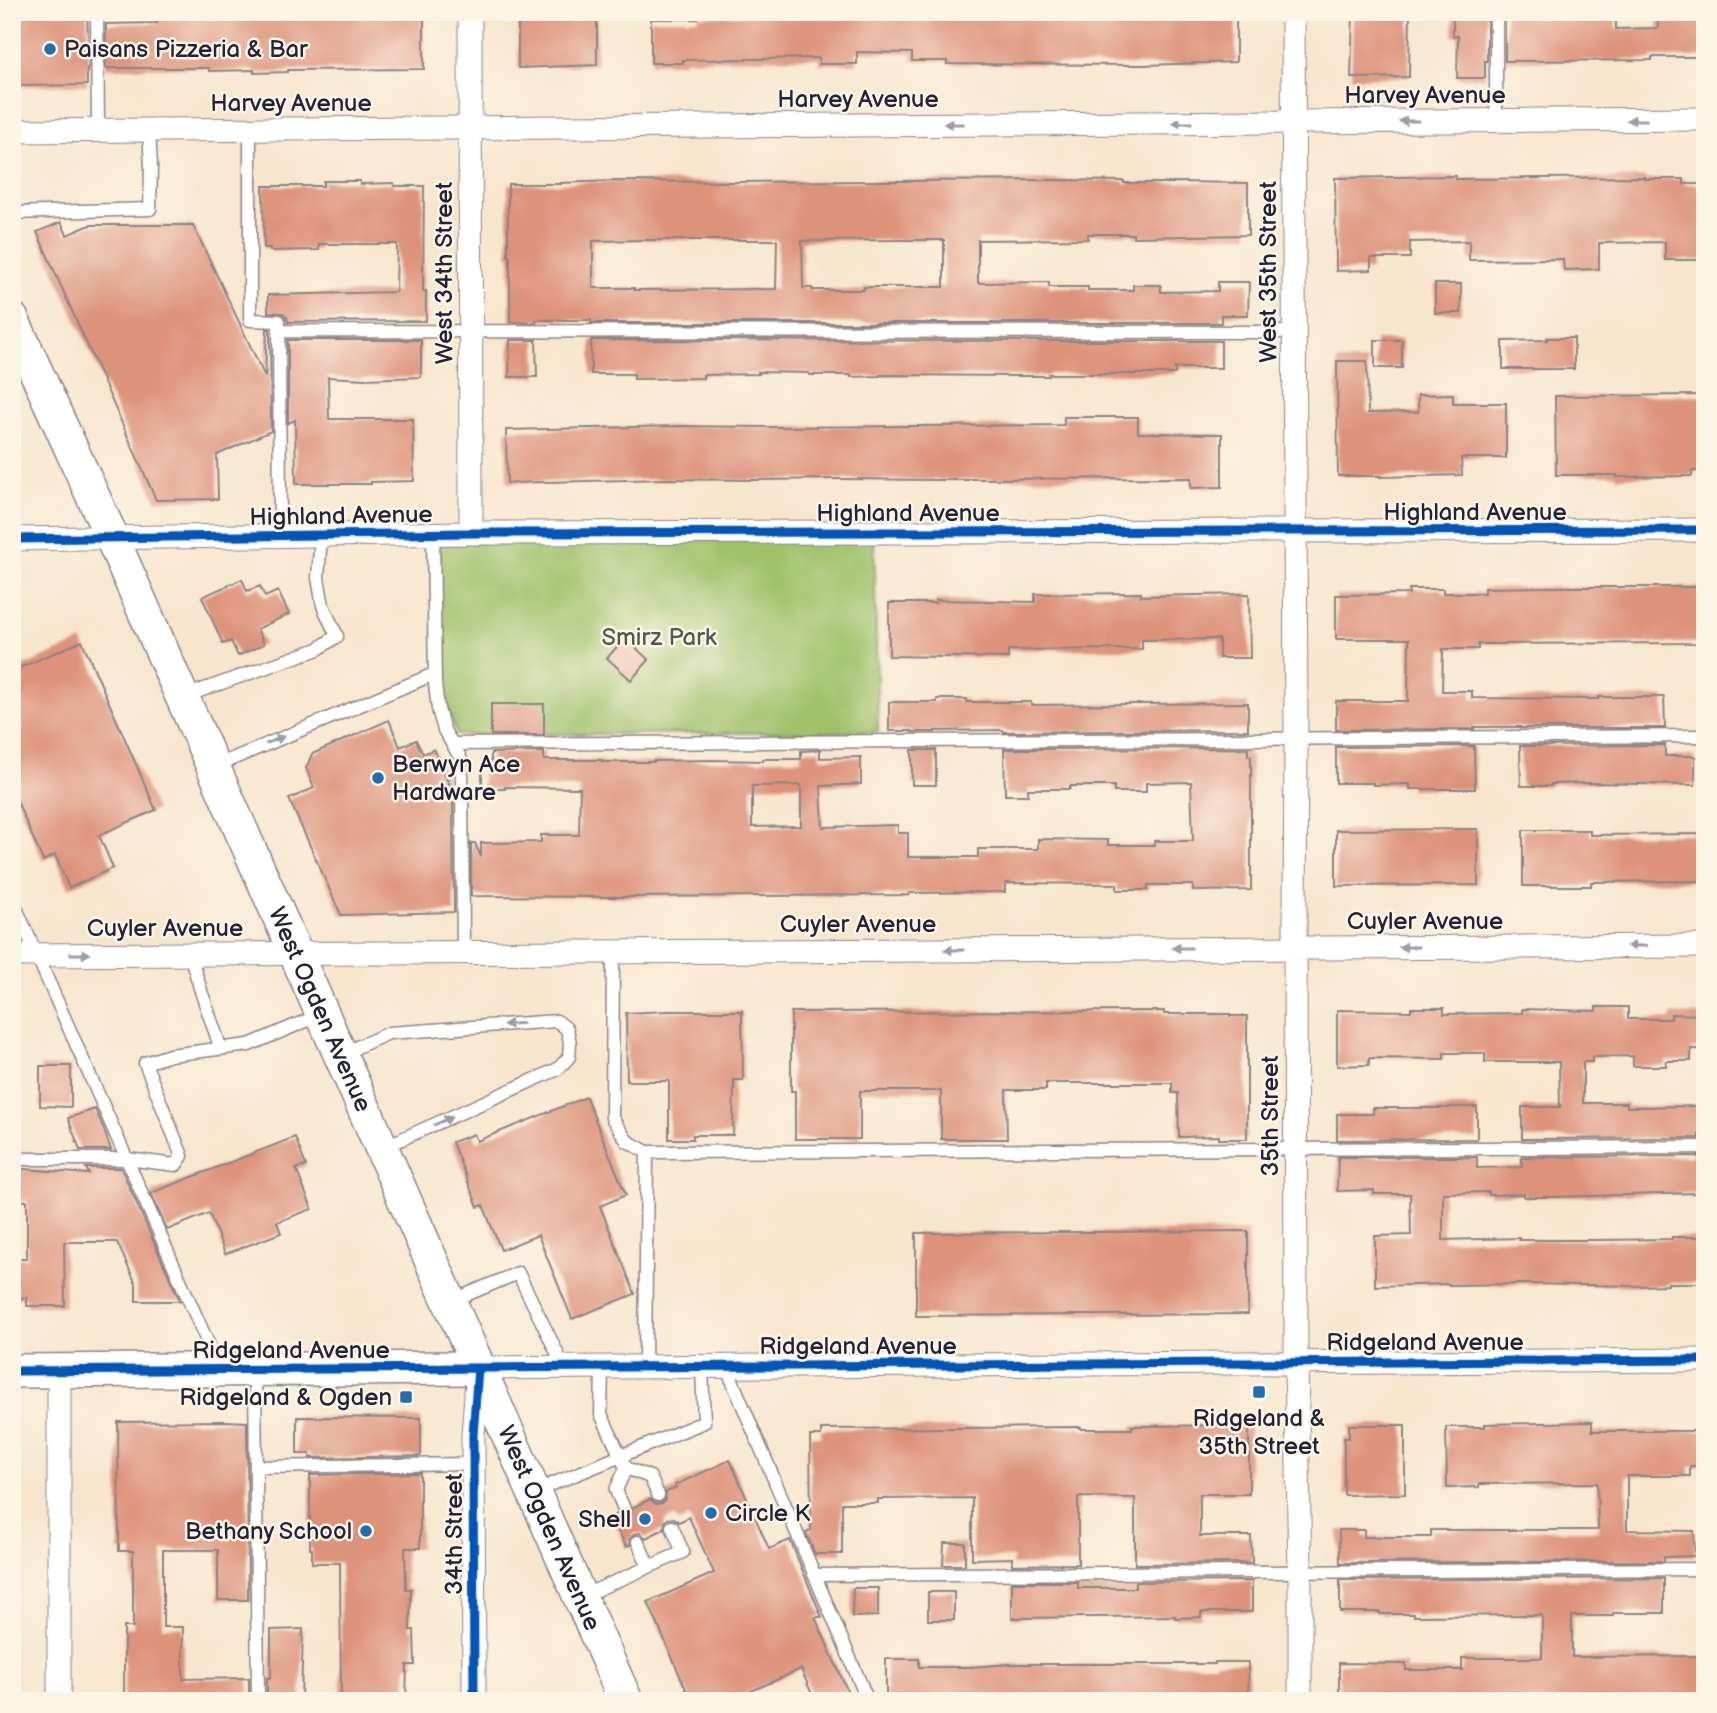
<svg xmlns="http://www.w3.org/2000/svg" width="1717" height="1713" font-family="'Balsamiq Sans',sans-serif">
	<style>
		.green { fill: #9fc16a; stroke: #607252; stroke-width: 2 }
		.building { fill: #dd927a; fill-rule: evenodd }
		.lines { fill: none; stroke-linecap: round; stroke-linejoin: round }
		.lane-casing { stroke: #8c8484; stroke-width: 15 }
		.street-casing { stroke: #8c8484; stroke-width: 25 }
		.secondary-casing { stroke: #8c8484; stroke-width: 36 }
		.lane { stroke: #fff; stroke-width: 12 }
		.street { stroke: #fff; stroke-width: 23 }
		.secondary { stroke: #fff; stroke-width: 33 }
		.cycleway-casing { stroke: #fcf5e5; stroke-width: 13 }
		.cycleway { stroke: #0057b8; stroke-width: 9 }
		.oneway { fill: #9c9ca7 }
		.poi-dot { fill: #1f6fb2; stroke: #fcf5e5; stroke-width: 2.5 }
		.labels { text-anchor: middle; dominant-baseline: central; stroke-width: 5; stroke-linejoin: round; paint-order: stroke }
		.poi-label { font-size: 24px; fill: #22223b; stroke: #fcf5e5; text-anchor: start }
		.street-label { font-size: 24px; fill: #22223b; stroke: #fcf5e5 }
		.park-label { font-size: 24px; fill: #4e5a4b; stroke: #fcf5e5 }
	</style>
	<rect width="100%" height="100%" fill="#fcf5e5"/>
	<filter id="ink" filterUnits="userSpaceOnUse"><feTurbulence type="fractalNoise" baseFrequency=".0143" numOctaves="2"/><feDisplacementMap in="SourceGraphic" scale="14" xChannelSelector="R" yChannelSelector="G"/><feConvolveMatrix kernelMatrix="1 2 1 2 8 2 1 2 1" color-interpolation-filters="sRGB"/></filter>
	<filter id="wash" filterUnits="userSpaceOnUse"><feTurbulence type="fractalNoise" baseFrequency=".00686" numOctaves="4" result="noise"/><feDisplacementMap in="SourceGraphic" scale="28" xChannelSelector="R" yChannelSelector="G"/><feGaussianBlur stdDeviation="1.57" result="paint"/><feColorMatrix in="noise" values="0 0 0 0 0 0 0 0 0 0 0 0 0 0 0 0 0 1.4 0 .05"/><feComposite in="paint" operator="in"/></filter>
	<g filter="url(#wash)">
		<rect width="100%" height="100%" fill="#f7e6ce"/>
		<!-- green -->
		<path class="green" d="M874,538L878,732L457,735L442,689L440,541Z"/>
		<g id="blocks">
			<!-- building -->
			<path class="building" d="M12,12H87L89,68H87V85L12,86Z
				M157,12H424V69L288,70V72L254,73V70L209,71V68H106V24L157,23Z
				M518,12H597V65L518,68Z
				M819,12H1236V62L1144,65L947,64V61H912V53L857,52V64H819V58L683,60V63H651V19H698V16L819,14Z
				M1353,12H1410L1409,77L1351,78Z
				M1453,12H1487V61H1485V78H1457L1458,36H1453Z
				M1505,12H1579V14H1616V29L1658,28V12H1705V57H1652V60L1505,61Z
				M1456,176V179L1645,177V179H1684V184H1705V260H1665V242L1599,243V269L1564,270L1563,259L1469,260V241L1410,242V258H1371V270L1336,271L1335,178Z
				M1054,180L1124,181V183H1173V182L1248,183V235L1133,237V234H1088V239L978,240V283L1049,282V287H1088V290H1133V285H1161V292L1218,291V282H1249L1248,315H1221V323H591V320H536V323L510,322V256H508V184H561V183L613,181L732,182ZM645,240H777L776,289L634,290V288H593V241ZM897,240H944V287H864V290H812V288H803L802,241Z
				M323,181H360V184L394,183V186H424L423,291H426V321L288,322L287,317L283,313L268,312V295L396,292L397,244H319V250L270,251V248H264L263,186H323Z
				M61,222L67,235L90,225H193L265,377L267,329H270L271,431L217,455L218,499L156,500L37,232Z
				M1435,284H1461V313H1435Z
				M1547,338H1574V369H1503V341L1547,340Z
				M288,340H421V377L365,379L328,377L329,419H413L414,481L371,482V484H296L295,420L288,423Z
				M510,340H536L537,377H509Z
				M591,340L1221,341V368H1175V374H1049V376H1021L880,375V376L851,377V375H810L809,373L758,372L759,374L703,375V378L634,379V374H591Z
				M1375,340H1402V368H1375Z
				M1337,361H1367L1368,413L1418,412V395L1453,394V403H1506V458H1461L1462,475L1380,477V476H1338Z
				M1705,395V471H1692V476L1617,477V475H1556L1555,396Z
				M1064,417H1138V433L1222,434V487L1191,488V478L968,479V480H936L841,479L753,480L667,479L507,483L506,430L679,426L766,427L1064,425Z
				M242,579L247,591L260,586L265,597L278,591L289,614L257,629L264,644L238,656L231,641L223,644L202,597Z
				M1552,587H1702V643L1478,644V649H1443L1442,691H1472V698L1599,699V697H1664L1665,728H1520V727H1474V729L1336,730V701H1408L1409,639H1336V595L1409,594V589H1443V593H1484V588Z
				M1141,593V596L1249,594L1250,658H1219V639L1142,640V649L1008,650V658L889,656V603H936V600L1035,602V594Z
				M625,638L649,660L631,680L607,658Z
				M82,641L156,810L99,835L113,868L69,888L55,855L43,861L12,790V671Z
				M937,699H967V702H1031V705L1248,703V730L1004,732L1003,730L935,731V732H912V731H889V702H937Z
				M491,704H544V735H491Z
				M389,720L400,747L416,740L423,754L434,749L453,793L454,912L341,915L289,799L314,788L306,768L312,754Z
				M1665,745V756H1695V785L1588,783L1551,784V786H1521L1520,746Z
				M1474,746L1475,789H1410V784L1373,785V783H1336V747Z
				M1248,748V756H1251V890L1193,891V885H1148V890H1117V884L1005,883V892L909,893V895L613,897L471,896V843H475L481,857V843L541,842V835H579L580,788L505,787V789H482V761H491V753L544,752V760H602V762H653V761L712,760L763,761V759H801V751L820,750V758L861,757V784L821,786L823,827L898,825V833H908V857H978V849H1038V839L1108,840V845H1154V841H1193L1191,782L1146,783V792H1114V786H1070V789H1028V795H1005L1004,749ZM801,785V826L752,827V786Z
				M912,750H936V785H912Z
				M1478,829V885L1336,886V830Z
				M1523,830H1590V835L1703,834V881L1591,882V886H1523Z
				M1596,1007H1628V1019H1671V1014L1703,1015L1704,1049H1691V1061H1666V1066H1633V1056L1592,1057V1062H1583V1103H1627V1107L1703,1106V1135H1699V1138L1522,1139V1107H1560L1559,1062H1485V1053H1444V1059L1369,1058V1065L1337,1066V1010L1411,1011V1008H1444V1014L1522,1013V1009L1596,1011Z
				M668,1011H742L743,1080H734L733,1135H693V1139H669V1081H627L626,1013Z
				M1164,1011V1014H1230V1016H1247V1139H1219V1136L1179,1137L1178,1093H1172V1083H1046V1090H1006L1007,1139H941V1091H860V1139H795V1091H791V1012Z
				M40,1066H71V1107L40,1106Z
				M586,1097L626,1195L600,1206L635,1294L572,1319L538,1235L501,1250L483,1205L478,1207L452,1142L474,1134L477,1141Z
				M1449,1107H1477V1139L1337,1140V1114H1373V1108H1449Z
				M95,1109L103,1127L111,1150H80L68,1118Z
				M295,1137L306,1166L296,1169L312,1209L277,1222L281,1233L225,1254L209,1213L167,1230L151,1193Z
				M1699,1156V1193L1551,1197H1524V1194L1489,1195V1192L1443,1193V1240L1519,1238V1240H1598L1672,1239V1237H1704L1705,1283H1668V1285L1636,1286L1524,1284L1449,1285V1284L1375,1286V1236L1411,1235L1410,1194H1374V1190L1337,1191L1338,1157H1477V1168L1522,1167V1157Z
				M12,1168L89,1174L86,1168H121L180,1301H136V1284L117,1242H64L65,1306H27V1298H12V1258H27V1201L12,1200Z
				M1248,1231V1314L916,1316V1233Z
				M297,1417L421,1418V1454L420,1456L310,1458V1454H297Z
				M225,1421L247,1422L248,1600H218V1550H163V1627H183V1679L249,1678V1701H124V1627H133V1551H119L118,1422Z
				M1592,1422V1431H1704V1466H1690V1476H1627V1530L1694,1531L1695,1556L1664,1557V1561L1340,1563L1339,1530H1364V1537H1431V1530H1598L1597,1483L1479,1484V1487L1447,1488L1446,1427H1485V1424Z
				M1249,1425V1494H1200V1536H1251L1252,1563L1135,1564V1498L1078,1497V1564L1012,1565V1558L972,1559V1498L878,1499V1503H842V1554H815L806,1533L811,1530L810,1436H821V1429L1081,1427V1429H1132V1426Z
				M1349,1425H1405V1494L1344,1495V1438H1349Z
				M730,1460L769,1549L790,1540L822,1617H815L852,1701H815L801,1669L729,1701H691L648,1602L714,1573L689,1517L679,1522L674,1518L668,1519L665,1522L664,1529L646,1538L640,1533L634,1534L629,1540L630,1545L626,1547L612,1517L617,1514L622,1518L628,1517L631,1514L632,1508L650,1499L656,1504L662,1503L665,1500L666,1492L676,1488L675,1485Z
				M420,1473V1548H405L406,1589H411L410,1630H414L415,1665H407L406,1701H341L340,1563H312V1549H310V1475Z
				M944,1543H965V1565H943Z
				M1664,1578V1613H1613V1616H1572V1657L1705,1656V1701H1339V1663L1406,1664V1670H1462V1658H1542V1615L1414,1616V1614H1380V1612H1340V1580Z
				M1252,1581V1612H1201V1617L1175,1618V1616L1012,1618V1582H1078V1588H1135V1582Z
				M853,1588H878V1616L852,1617Z
				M928,1592H954V1620H928Z
				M303,1629L301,1701H267V1678H271V1630Z
				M886,1659H919V1667H969L1010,1664H1215V1662H1248L1249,1701H886Z"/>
		</g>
	</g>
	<g filter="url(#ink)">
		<use href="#blocks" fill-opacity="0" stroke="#8c8484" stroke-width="2"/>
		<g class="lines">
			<defs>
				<path id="lane" d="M97,12L98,130
					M1496,121V12
					M250,129V320L279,321L280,537
					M12,213L150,209L151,167L149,130
					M279,331L1295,332
					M433,534L435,684L438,709L444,730L460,757L462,768L463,952
					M182,697L318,649L337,636L323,606L318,578L321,536
					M453,744L1705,736
					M213,767L434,674
					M12,899L218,1366
					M613,952L612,1118L627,1141L647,1152L645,1367
					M190,954L201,991L221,1049
					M341,1054L389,1033L557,1021L567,1029L570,1043L569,1057L558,1069L384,1147
					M647,1152L1705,1147
					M12,1159H127L176,1165L182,1156L145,1063L170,1055L249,1045L320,1015
					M449,1302L518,1273L564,1367
					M726,1366L868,1701
					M602,1367L601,1414L626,1468
					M255,1372L258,1701
					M256,1467L473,1464
					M535,1491L704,1422L702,1366
					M624,1509L616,1490L626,1468L650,1477L658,1495
					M638,1542L649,1567
					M814,1575L1705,1569
					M580,1597L683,1552L672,1527"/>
				<path id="street" d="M470,12L471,533
					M1293,12L1296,739L1295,914L1296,1362L1300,1572V1701
					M12,131L1705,119
					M12,539L471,533L1705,530
					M12,955L1705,946
					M59,1701V1370
					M474,1701L473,1435L478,1368L1705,1360"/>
				<g id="secondary">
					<path id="s1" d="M12,319L112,538L626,1701"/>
					<path d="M12,1371L478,1368"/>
				</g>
			</defs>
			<!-- lane casing -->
			<use href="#lane" class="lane-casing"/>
			<!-- street casing -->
			<use href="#street" class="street-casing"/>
			<!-- secondary casing -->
			<use href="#secondary" class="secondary-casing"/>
			<!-- lane -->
			<use href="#lane" class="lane"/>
			<!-- street -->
			<use href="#street" class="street"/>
			<!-- secondary -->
			<use href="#secondary" class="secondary"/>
			<defs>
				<path id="cycleway" d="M12,539L471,533L1705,530
					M12,1371L1705,1360
					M474,1701L473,1435L478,1368"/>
			</defs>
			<!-- cycleway casing -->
			<use href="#cycleway" class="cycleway-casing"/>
			<!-- cycleway -->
			<use href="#cycleway" class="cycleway"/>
		</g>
		<!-- one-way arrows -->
		<defs><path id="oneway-solid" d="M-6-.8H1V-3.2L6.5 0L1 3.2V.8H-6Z" transform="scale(1.75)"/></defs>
		<g class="oneway">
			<use href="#oneway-solid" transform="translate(1637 120) rotate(180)"/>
			<use href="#oneway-solid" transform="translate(1409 121) rotate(180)"/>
			<use href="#oneway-solid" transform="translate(1182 123) rotate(180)"/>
			<use href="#oneway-solid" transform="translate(954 124) rotate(180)"/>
			<use href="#oneway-solid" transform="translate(275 740) rotate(-22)"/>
			<use href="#oneway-solid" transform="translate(1637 946) rotate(180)"/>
			<use href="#oneway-solid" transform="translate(1409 947) rotate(180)"/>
			<use href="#oneway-solid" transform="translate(1182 948) rotate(180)"/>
			<use href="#oneway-solid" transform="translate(954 950) rotate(180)"/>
			<use href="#oneway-solid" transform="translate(80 954)"/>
			<use href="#oneway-solid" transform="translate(513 1024) rotate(176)"/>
			<use href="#oneway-solid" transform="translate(443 1121) rotate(-24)"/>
		</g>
	</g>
	<!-- markers -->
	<g class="poi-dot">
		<circle cx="50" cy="49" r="7"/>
		<circle cx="378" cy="778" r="7"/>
		<rect x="1252" y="1385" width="14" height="14" rx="3.5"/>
		<rect x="399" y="1390" width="14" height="14" rx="3.5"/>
		<circle cx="711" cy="1513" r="7"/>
		<circle cx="645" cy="1519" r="7"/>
		<circle cx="366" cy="1531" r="7"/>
	</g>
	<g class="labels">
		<!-- poi labels -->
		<g class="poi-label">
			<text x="64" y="49">Paisans Pizzeria &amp; Bar</text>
			<text x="392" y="764">Berwyn Ace<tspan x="392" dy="28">Hardware</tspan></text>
			<text x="392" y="1397" text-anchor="end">Ridgeland &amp; Ogden</text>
			<text x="1259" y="1418" text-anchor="middle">Ridgeland &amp;<tspan x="1259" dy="28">35th Street</tspan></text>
			<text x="725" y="1513">Circle K</text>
			<text x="631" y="1519" text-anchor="end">Shell</text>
			<text x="352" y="1531" text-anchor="end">Bethany School</text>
		</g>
		<!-- street labels -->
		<g class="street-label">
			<text x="1425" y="95">Harvey Avenue</text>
			<text x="858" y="99">Harvey Avenue</text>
			<text x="291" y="103">Harvey Avenue</text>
			<text transform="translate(1268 272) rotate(-90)">West 35th Street</text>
			<text transform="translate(444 273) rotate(-90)">West 34th Street</text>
			<text x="1475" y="512">Highland Avenue</text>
			<text x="908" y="513">Highland Avenue</text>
			<text transform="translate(341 516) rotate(-1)">Highland Avenue</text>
			<text x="1425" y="921">Cuyler Avenue</text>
			<text x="858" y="924">Cuyler Avenue</text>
			<text x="165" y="928">Cuyler Avenue</text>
			<text stroke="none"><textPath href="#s1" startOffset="756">West Ogden Avenue</textPath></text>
			<text transform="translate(1270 1116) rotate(-90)">35th Street</text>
			<text x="1425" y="1342">Ridgeland Avenue</text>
			<text x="858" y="1346">Ridgeland Avenue</text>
			<text x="291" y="1350">Ridgeland Avenue</text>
			<text stroke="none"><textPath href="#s1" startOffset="1323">West Ogden Avenue</textPath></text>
			<text transform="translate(454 1534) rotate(-90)">34th Street</text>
		</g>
		<!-- park labels -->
		<g class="park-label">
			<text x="659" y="637">Smirz Park</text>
		</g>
	</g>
	<!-- margin -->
	<rect width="1717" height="1713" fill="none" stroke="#fcf5e5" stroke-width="42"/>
</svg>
